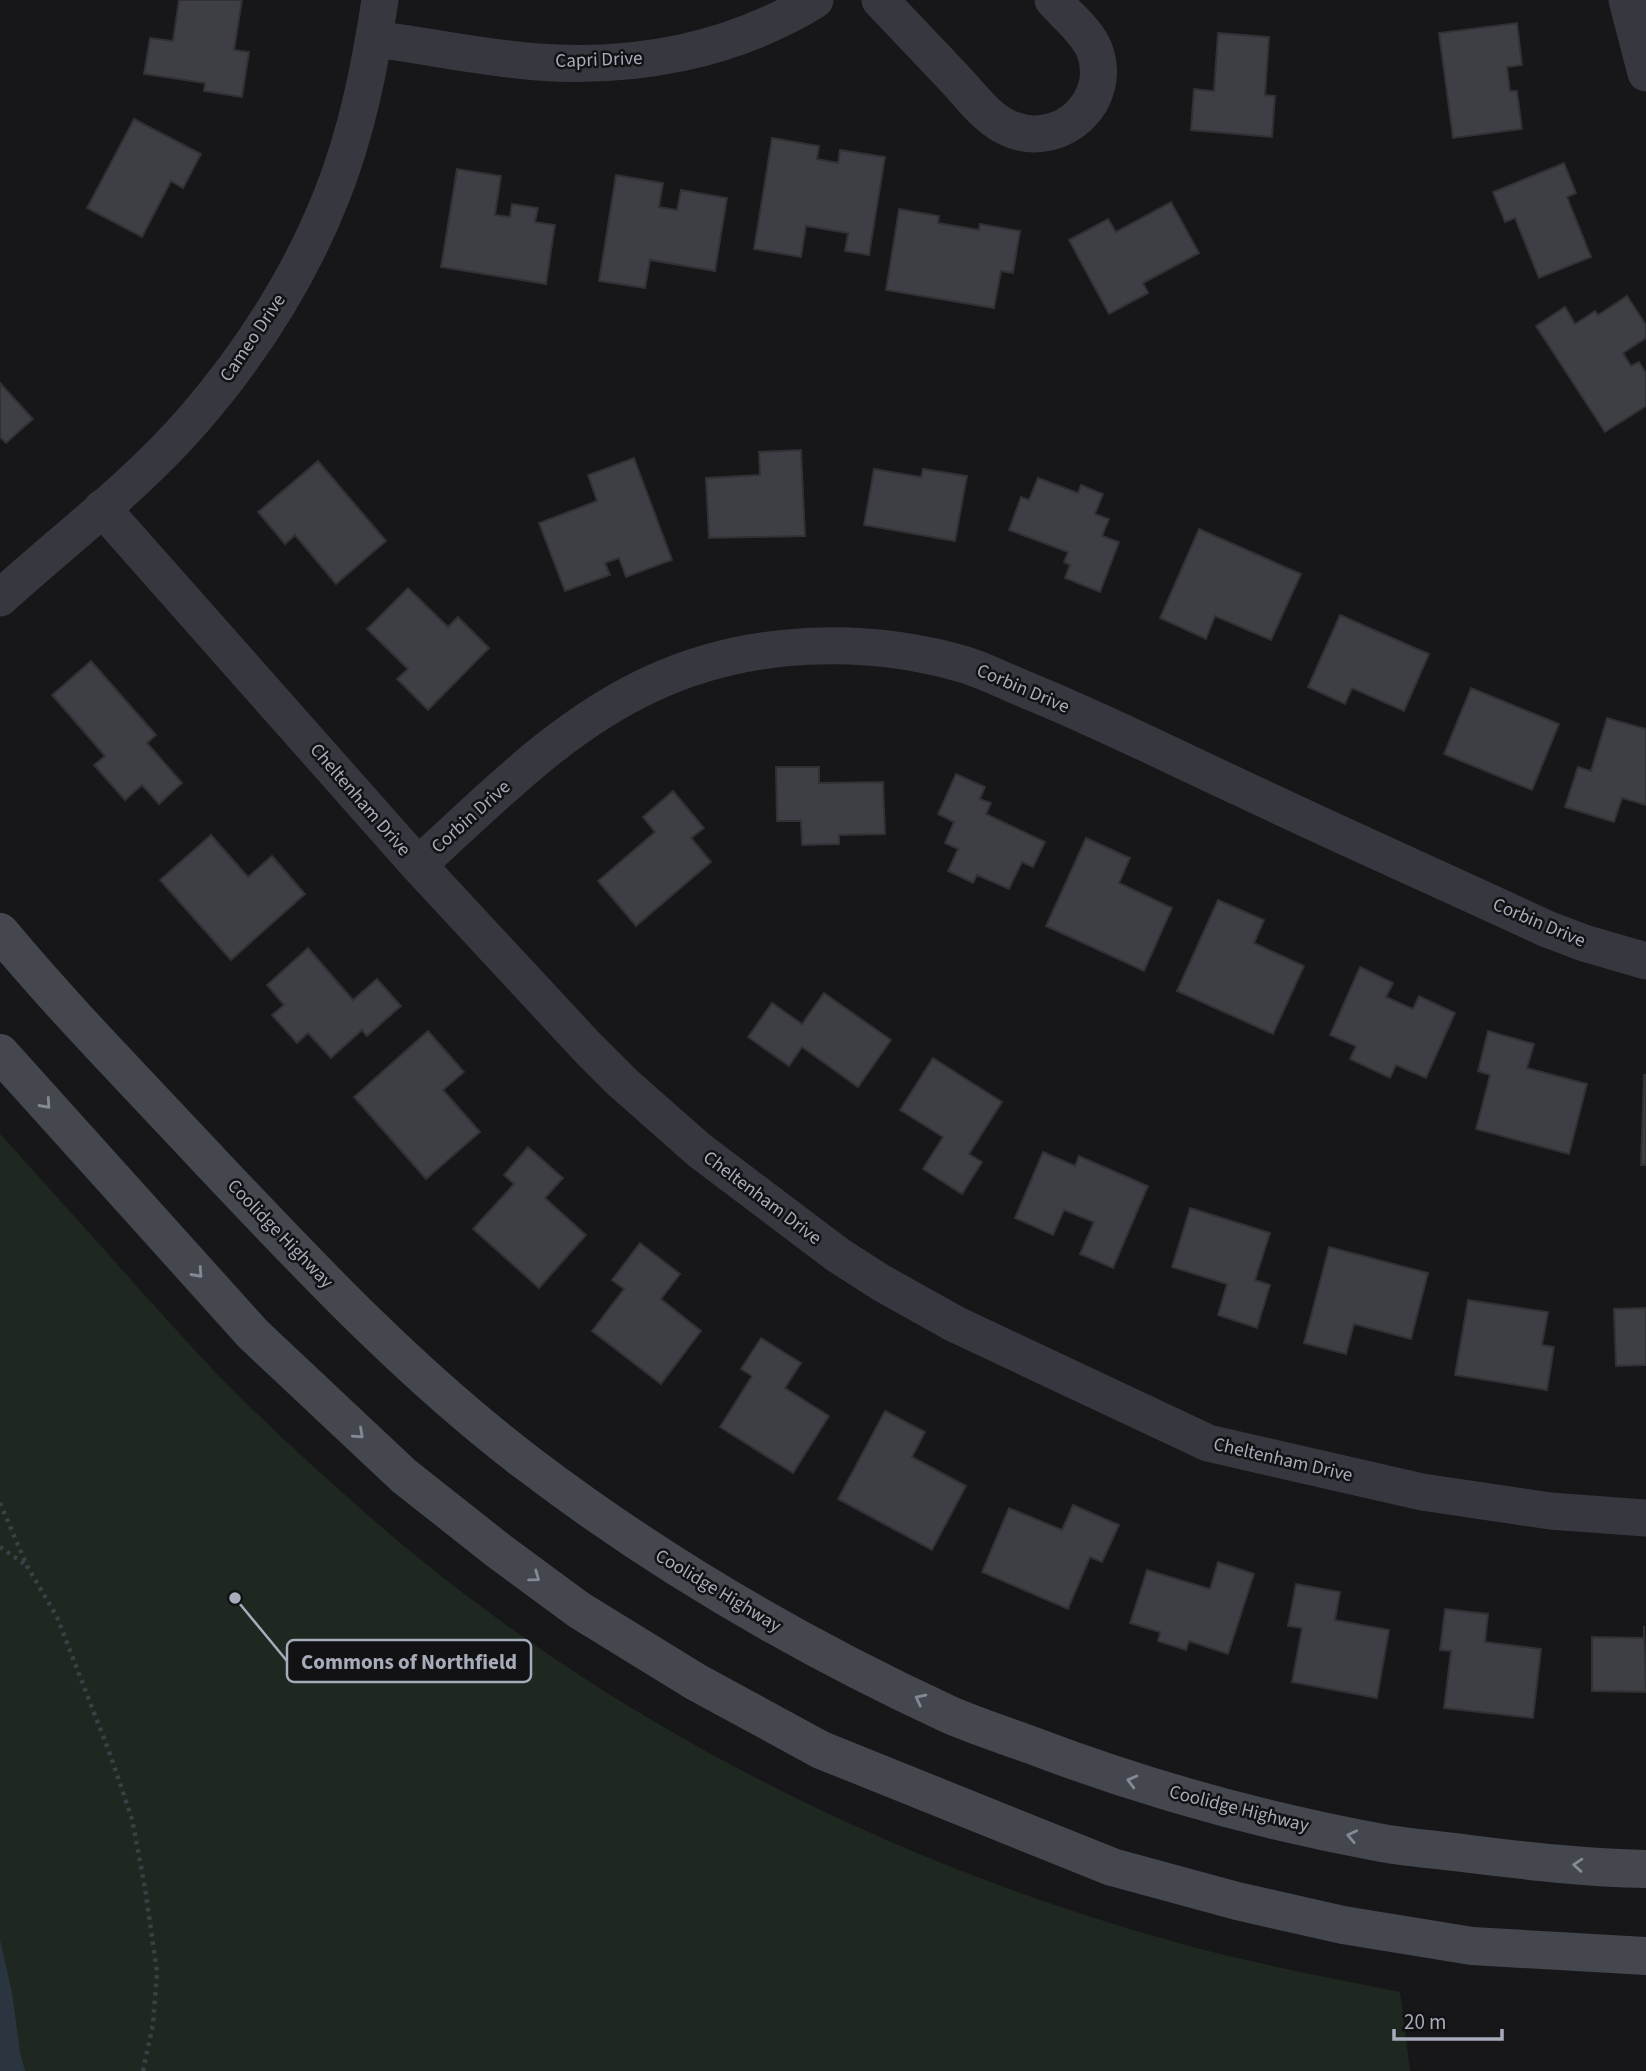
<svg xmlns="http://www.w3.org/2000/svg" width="1646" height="2071" font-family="'Source Sans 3',sans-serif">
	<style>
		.green { fill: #1e2820 }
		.water { fill: #2b353f }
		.building { fill: #3e3f44; stroke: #313035; stroke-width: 2 }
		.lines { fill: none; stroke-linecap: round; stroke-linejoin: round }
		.path { stroke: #3d3f46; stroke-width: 4.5; stroke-dasharray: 3.5 5; stroke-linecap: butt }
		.minor { stroke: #37383f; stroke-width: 37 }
		.secondary { stroke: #45474f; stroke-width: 38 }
		.oneway { stroke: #858995 }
		.labels { text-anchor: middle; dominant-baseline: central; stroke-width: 5; stroke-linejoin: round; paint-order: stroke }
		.street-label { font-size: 19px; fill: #a7acba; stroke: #121214 }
		.leader { fill: none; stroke: #a7acba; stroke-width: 2.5 }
		.callout-dot { fill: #a7acba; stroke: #121214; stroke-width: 2.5 }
		.callout { fill: #121214; stroke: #a7acba; stroke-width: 2.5 }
		.callout-label { font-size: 21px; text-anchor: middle; font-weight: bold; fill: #a7acba }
	</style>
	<rect width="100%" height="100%" fill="#171719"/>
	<!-- green -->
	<path class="green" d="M0,1134C47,1186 94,1238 141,1291C173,1326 205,1363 239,1396C279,1436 321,1474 363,1511C590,1711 871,1856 1161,1938C1240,1961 1320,1976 1400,1992L1410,2071H0Z"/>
	<!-- water -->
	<path class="water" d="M0,1940L12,1993L20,2052L25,2071H0Z"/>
	<!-- building -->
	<path class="building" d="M179,0H242L234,50L249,52L242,97L204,91L205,83L144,74L150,38L173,41Z
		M1517,23L1522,65L1507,67L1510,91H1517L1522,129L1453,138L1439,33Z
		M1218,33L1269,37L1265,95L1275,96L1272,137L1191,130L1194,89L1214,91Z
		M134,119L201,154L183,188L171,181L142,237L87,208Z
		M772,138L819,146L817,159L838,163L840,150L885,157L869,255L845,251L848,233L806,226L801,257L754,249Z
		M1564,163L1576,193L1567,197L1591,257L1539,278L1515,218L1505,222L1493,192Z
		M457,169L501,176L495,215L510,217L512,204L538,208L535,222L555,225L546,284L441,267Z
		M616,175L663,183L659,207L677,210L681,190L727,198L715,271L650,260L645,288L599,281Z
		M1171,202L1199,253L1143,283L1148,293L1109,314L1069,240L1108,219L1116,232Z
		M899,209L939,216L938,223L979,230L980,224L1020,231L1013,273L1001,271L994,308L886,290Z
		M1627,296L1646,325V338L1623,353L1631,366L1639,362L1646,373V406L1605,432L1536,326L1565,307L1575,324L1595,311L1598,315Z
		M0,383L33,419L6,443L0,437Z
		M801,450L805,536L709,538L706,478L760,475L759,452Z
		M634,458L672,560L626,577L619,558L605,563L610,575L565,591L539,523L597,501L588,475Z
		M318,461L386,541L336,584L295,535L285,544L258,512Z
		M874,469L921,477L923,469L967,476L955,541L864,525Z
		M1038,478L1078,493L1081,485L1103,494L1095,514L1109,519L1102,536L1119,542L1100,592L1065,578L1070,565L1064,562L1068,552L1009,530L1021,497L1029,500Z
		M1199,529L1301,574L1271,640L1215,616L1206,639L1160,618Z
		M408,588L448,627L458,617L489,648L428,710L397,679L408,669L367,629Z
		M1340,615L1429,654L1404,711L1352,688L1345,704L1308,687Z
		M91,661L156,735L147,743L182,783L159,804L142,785L125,800L94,765L105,756L52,695Z
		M1471,688L1559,724L1532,790L1444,754Z
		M1607,718L1646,729V805L1622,798L1614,822L1565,807L1578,767L1591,771Z
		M776,767H819V783L883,782L885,834L839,835V844L802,845L801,821H777Z
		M956,774L985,787L980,799L991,803L986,814L1045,842L1033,867L1022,862L1009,889L977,875L973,883L948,871L958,849L945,843L954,822L938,814Z
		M673,791L704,828L691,838L711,862L636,926L598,881L655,832L643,817Z
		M211,835L248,877L272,856L305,894L231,960L160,880Z
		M1086,838L1130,858L1119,883L1172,908L1144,971L1046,926Z
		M1218,900L1264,920L1254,943L1304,966L1273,1034L1177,991Z
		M308,948L353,1000L377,979L401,1006L367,1036L362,1030L331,1058L308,1033L297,1043L272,1015L284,1005L267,985Z
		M1360,967L1393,983L1386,997L1413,1009L1419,996L1455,1013L1426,1078L1396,1065L1390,1078L1350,1059L1356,1046L1330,1035Z
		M824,993L891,1040L858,1087L802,1047L789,1066L748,1037L772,1003L802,1024Z
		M428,1031L464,1072L443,1090L480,1132L426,1179L354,1097Z
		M1488,1031L1534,1044L1527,1068L1587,1084L1569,1154L1476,1129L1490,1075L1478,1071Z
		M933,1058L1002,1102L969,1154L982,1162L962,1194L923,1169L943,1137L900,1110Z
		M1644,1075H1646V1165H1641Z
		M528,1147L563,1178L545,1198L586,1235L539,1288L473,1229L514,1184L504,1175Z
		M1043,1152L1075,1166L1079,1156L1148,1186L1113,1268L1080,1254L1094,1222L1064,1210L1053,1235L1015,1218Z
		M1190,1208L1270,1233L1255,1280L1270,1285L1257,1328L1218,1315L1227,1284L1172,1267Z
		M640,1243L680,1274L661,1299L701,1331L661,1384L592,1331L624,1289L612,1280Z
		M1329,1247L1428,1273L1411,1339L1354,1324L1346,1354L1304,1343Z
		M1468,1300L1548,1312L1542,1345L1554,1347L1547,1390L1455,1375Z
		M1646,1308V1365L1616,1366L1614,1309Z
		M761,1338L801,1363L785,1388L829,1416L793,1473L720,1427L752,1376L741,1369Z
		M885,1411L925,1432L912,1457L966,1486L932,1550L838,1499Z
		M1073,1505L1119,1525L1102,1562L1090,1557L1068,1609L982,1572L1009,1508L1062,1530Z
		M1218,1562L1254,1574L1228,1654L1189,1641L1186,1650L1158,1641L1160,1632L1130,1623L1147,1570L1210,1589Z
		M1296,1584L1340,1592L1335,1620L1389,1630L1377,1698L1292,1682L1302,1628L1288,1626Z
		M1445,1609L1488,1614L1485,1642L1541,1649L1533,1718L1444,1708L1451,1651L1440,1650Z
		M1644,1626L1646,1692L1592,1691V1637L1644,1638Z"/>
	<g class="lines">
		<!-- path -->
		<path class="path" d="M0,1503L27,1566L57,1617L110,1754L132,1819L145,1888L157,1972L153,2024L143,2071
			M0,1547L25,1564"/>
		<!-- minor -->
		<path class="minor" d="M880,0C905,26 929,52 954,78C971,96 989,122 1013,130C1063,148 1114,100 1094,49C1086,30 1066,15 1053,0
			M1627,0L1646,73
			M374,39C429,46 484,58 538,62C635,69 732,51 815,0
			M102,508L418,865L587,1047L622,1082L699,1150L838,1255L880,1282L955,1324L1208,1443L1422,1492L1550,1511L1646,1518
			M0,598C65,539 137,485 194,419C251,353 300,276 332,195C357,132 370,66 380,0
			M418,865C491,799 560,726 651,684C747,639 865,635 966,665C990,673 1013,685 1036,694C1106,723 1174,757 1243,789C1344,837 1446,882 1547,929L1584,943L1646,961"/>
		<!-- secondary -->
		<path class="secondary" d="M0,932C65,1010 137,1083 206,1157C307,1264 409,1373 526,1462C657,1562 799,1645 948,1714C975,1726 1004,1735 1031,1745C1144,1788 1262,1821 1382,1843C1411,1848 1440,1850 1470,1854C1528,1861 1587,1868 1646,1869
			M0,1053L253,1334L404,1476L499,1551L579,1610L696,1682L821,1750L1112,1867L1237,1901L1343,1925L1472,1946L1646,1956"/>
	</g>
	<!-- one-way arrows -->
	<defs><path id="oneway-chevron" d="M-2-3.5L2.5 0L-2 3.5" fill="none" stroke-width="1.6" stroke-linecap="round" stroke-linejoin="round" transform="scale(1.75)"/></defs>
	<g class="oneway">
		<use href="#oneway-chevron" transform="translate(46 1104) rotate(48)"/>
		<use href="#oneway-chevron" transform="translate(198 1273) rotate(48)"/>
		<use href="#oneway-chevron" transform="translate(359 1434) rotate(42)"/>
		<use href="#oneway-chevron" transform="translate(535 1577) rotate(36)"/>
		<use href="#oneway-chevron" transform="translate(920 1699) rotate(-153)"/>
		<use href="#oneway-chevron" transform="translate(1132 1781) rotate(-165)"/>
		<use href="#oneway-chevron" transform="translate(1352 1836) rotate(-168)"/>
		<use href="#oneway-chevron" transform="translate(1578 1865) rotate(-176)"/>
	</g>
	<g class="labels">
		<!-- street labels -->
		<g class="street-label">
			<text transform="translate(599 60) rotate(-2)">Capri Drive</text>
			<text transform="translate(253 338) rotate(-56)">Cameo Drive</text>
			<text transform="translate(1023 689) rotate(23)">Corbin Drive</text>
			<text transform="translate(360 800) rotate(49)">Cheltenham Drive</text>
			<text transform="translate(471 817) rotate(-42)">Corbin Drive</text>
			<text transform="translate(1539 923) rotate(23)">Corbin Drive</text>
			<text transform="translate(762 1198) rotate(37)">Cheltenham Drive</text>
			<text transform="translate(280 1234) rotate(46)">Coolidge Highway</text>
			<text transform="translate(1283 1460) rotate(13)">Cheltenham Drive</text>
			<text transform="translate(718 1591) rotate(31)">Coolidge Highway</text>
			<text transform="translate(1239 1809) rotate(14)">Coolidge Highway</text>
		</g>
	</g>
	<!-- callouts -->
	<path class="leader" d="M235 1598L287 1661"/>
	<circle class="callout-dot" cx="235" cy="1598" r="7"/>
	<rect class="callout" x="287" y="1640" width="244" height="42" rx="7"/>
	<g class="callout-label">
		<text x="409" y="1669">Commons of Northfield</text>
	</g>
	<!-- scale -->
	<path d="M1394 2029v10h108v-10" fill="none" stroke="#a7acba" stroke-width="3.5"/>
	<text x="1404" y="2029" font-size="21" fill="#a7acba" stroke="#121214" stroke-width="5" paint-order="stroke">20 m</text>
</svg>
